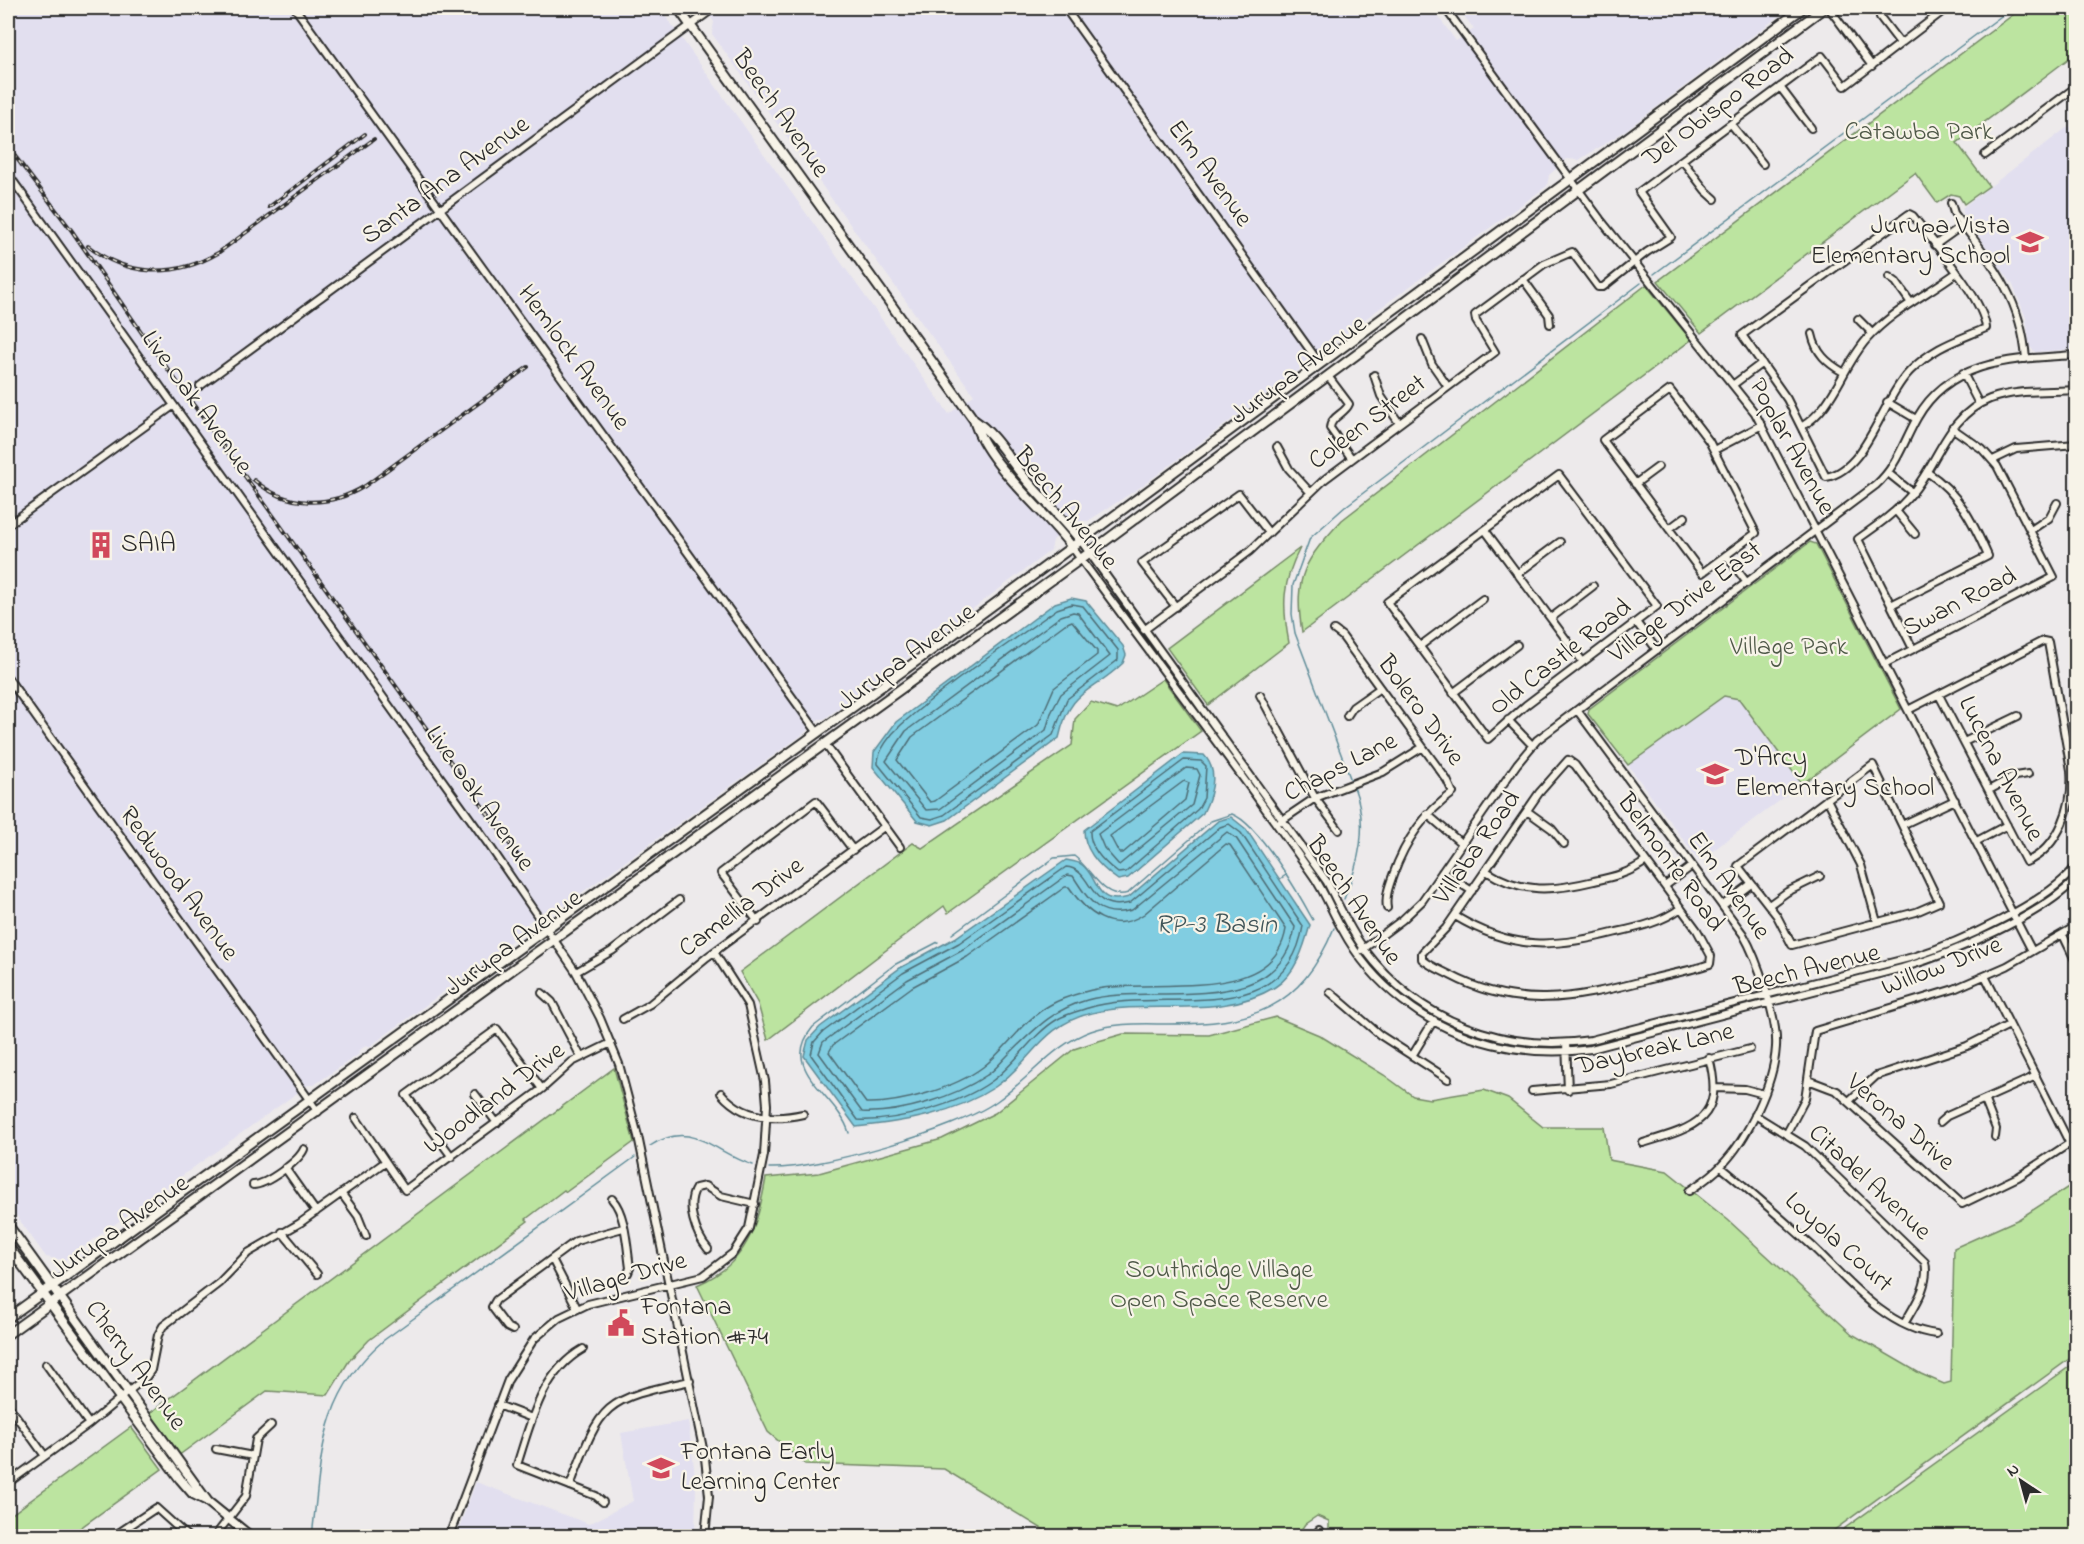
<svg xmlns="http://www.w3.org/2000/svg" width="2084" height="1544" font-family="'Indie Flower',sans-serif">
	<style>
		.built { fill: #e2dfef }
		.green { fill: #bce4a0; stroke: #748866; stroke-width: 1.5 }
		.water { fill: #81cde1; stroke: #5f8c98; stroke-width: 1.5 }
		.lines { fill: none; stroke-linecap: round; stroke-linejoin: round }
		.shore { stroke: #4d6c74; stroke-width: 1.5 }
		.stream { stroke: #5f8c98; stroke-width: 1.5 }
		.minor-casing { stroke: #2b2b2b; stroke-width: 10 }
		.major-casing { stroke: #2b2b2b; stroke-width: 12 }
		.minor { stroke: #f7f3e8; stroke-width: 6 }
		.major { stroke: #f7f3e8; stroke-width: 8 }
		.rail-casing { stroke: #2b2b2b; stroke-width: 4 }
		.rail { stroke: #f7f3e8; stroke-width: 1.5; stroke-dasharray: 4.5; stroke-linecap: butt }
		.labels { text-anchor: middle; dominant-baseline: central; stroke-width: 4.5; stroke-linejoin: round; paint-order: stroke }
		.street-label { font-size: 26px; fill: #2b2b2b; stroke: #f7f3e8 }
		.park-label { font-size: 26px; fill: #4f5948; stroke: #f7f3e8 }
		.poi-label { font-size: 26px; fill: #2b2b2b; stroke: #f7f3e8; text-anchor: start }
		.water-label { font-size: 27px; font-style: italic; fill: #405458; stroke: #f7f3e8 }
	</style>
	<rect width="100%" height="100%" fill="#edeaeb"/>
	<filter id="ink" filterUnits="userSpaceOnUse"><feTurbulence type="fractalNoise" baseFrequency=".0167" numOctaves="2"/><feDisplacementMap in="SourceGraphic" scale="12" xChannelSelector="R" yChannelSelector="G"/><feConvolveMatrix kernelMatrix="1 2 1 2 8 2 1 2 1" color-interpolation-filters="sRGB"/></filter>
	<g filter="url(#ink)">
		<!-- built -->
		<path class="built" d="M8,8H660L949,414L974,395L712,34L714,22L705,8H1432L1456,41L1474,29L1458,8H1790L1623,132L1579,160L1567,159L1549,175L1547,186L1301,366L1299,370L1139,488L1088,521H1077L1053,540L1051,550L898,665L824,719H819L802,735L556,911H544L528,922L524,931L418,1011L369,1047L367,1045L358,1051L359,1054L314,1085H308L65,1260L46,1257L8,1204Z
			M2069,126L2076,133V349L2035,352L2030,347L2026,318L2013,285L1964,216L1962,208Z
			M1724,696L1739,698L1802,784L1699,861L1628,765Z
			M688,1421L696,1483L695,1536H456L476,1482L589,1524L633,1501L621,1433Z"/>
		<!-- green -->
		<path class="green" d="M2022,8H2076V53L1957,143L1989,186L1964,204L1959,196L1951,194L1937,203L1915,173L1701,333L1658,281Z
			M1646,285L1691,340L1302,632C1293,576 1305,560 1342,520Z
			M1810,542L1816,544L1901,709L1802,784L1739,699L1724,696L1628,765L1588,714L1589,709Z
			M1300,548C1282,582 1282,606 1289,643L1208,705L1167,648Z
			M1163,679L1201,731L948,913L944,906L768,1040L758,1004L740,972L913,843L922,848L1072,745L1075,719L1091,702L1117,710Z
			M1276,1017L1319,1035L1384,1075L1413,1096L1430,1099L1484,1090L1508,1099L1543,1127H1604L1609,1160L1667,1171L1728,1220L1852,1334L1921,1374L1944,1384L1951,1382L1954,1248L2019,1219L2076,1182V1354L1826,1536H1329V1521L1317,1516L1305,1524L1297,1536H1054L944,1469L805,1464L768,1432L697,1285C747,1264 757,1227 766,1178L819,1173L942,1139L995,1113L1074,1049L1095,1042L1123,1034L1209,1035Z
			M614,1068L634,1142L566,1192L564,1190L526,1219L528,1221L369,1340L349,1361L328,1395L267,1391L178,1456L150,1413Z
			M2076,1362V1536H1834Z
			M131,1427L162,1469L69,1536H8V1517Z"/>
		<!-- water -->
		<path class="water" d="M1071,598L1086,601L1123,646L1126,655L1123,663C1091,694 1070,688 1059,738L947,820L932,825L917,821L873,767L874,752L896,722L1055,603Z
			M1183,754L1204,755C1219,771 1212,795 1203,813L1128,878L1118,880C1101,868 1084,851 1084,830Z
			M1231,817L1246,829L1310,925C1304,947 1296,974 1275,987C1220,1021 1152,998 1092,1013C1041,1025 1032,1062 995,1087C954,1114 904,1122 856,1127L804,1056L808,1040L820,1027L900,968L955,938L1066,860C1070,861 1077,862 1081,864C1100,877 1093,907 1129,897L1218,821Z"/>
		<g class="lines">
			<!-- shore -->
			<path class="shore" d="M1072,604L1083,606L1118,650V660L1067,699L1053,735L944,815L932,819L921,817L878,764C877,751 892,733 901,725C948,683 1006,646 1057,609Z
				M1073,612L1078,613L1110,656L1061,694L1051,713L1046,730L940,809L926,810L886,761L906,731L1061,616Z
				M1072,621L1097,651V655L1054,688L1038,725L935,801L930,802L897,760L912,737L1065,624Z
				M1184,760L1201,761L1206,766L1204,798L1198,809L1126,872L1118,873C1106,864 1089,848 1090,831Z
				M1186,768L1197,769L1200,775L1192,805L1119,865L1104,848L1098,834Z
				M1184,781L1189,783L1185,800L1123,853H1119L1110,836Z
				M1229,824L1241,833L1303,926C1286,1033 1159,985 1088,1008C1078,1011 1066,1014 1058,1019C1032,1034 1016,1064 992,1081C960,1104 897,1122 858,1120L811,1055L814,1042L823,1032L903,973L959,943L1066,867C1094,869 1087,914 1130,903L1220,827Z
				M1227,832L1236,838L1295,927C1280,1021 1153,982 1087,1000C1051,1010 1033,1031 1007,1056C1001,1062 994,1071 987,1075C955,1097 900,1114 862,1112L819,1053L823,1042L907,980L963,950L1067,875L1073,876C1089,901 1100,919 1132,910Z
				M1226,844L1230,845L1286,929C1273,1010 1141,974 1084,992C1073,995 1060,999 1050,1005C1023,1020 1007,1049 983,1067C955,1088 900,1104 866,1103L829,1052L833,1045L912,987L967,957L1065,887H1069C1086,913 1113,935 1144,914Z"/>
			<!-- stream -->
			<path class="stream" d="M1654,274L2012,8
				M1352,783L1295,633L1292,614L1293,585L1310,538L1346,506L1641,283
				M1280,879L1286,875
				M1344,899C1359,863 1369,825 1354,787
				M952,934L1054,858L1074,856C1092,869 1103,901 1128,893L1211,821L1232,814C1259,824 1299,894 1313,920
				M849,1133C838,1094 777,1071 813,1027L894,965L938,942
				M650,1146C692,1118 714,1153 753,1165
				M769,1168C818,1170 957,1130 997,1101C1029,1079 1054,1044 1091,1031C1116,1022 1143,1024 1168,1024C1251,1024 1300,1011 1334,928
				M312,1536C322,1458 318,1396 384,1340L635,1157"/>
			<defs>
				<path id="minor" d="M295,8L818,733
					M1065,8L1320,364
					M1445,8L1600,219L1755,413L2032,951
					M1829,8L1872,66
					M1880,17L1900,43
					M1780,87L1811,128
					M1731,124L1763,164
					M1985,155L2076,87
					M1682,160L1705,190L1715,199
					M8,174L489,845L576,972L600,1018L619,1064L638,1136L705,1458L709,1496L705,1536
					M1951,203L1954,213C1990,261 2021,296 2026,359
					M1909,214L1913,216C1931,240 1984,299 1986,328C1956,341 1935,346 1910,371C1882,399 1867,470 1826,477L1787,399L1742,335Z
					M1935,245L1963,225
					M1889,277L1896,282L1911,303
					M1523,279L1549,315L1550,324
					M1858,319L1872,333
					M1812,334C1816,353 1827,363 1843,372
					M1422,339L1432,364L1448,387
					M1963,373L1979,404
					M1374,375L1381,396L1399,423
					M1328,376L1349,404C1345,414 1331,416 1330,428L1352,459
					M1734,384L1762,363
					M200,386L714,8
					M1670,390L1709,441L1756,533L1702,573L1603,440Z
					M1887,402L1916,419
					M1801,427C1834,408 1842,367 1867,339C1892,311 1926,295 1956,273
					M1277,447L1289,469L1310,492
					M1714,450L1762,425
					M1993,460L2016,449L2076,444
					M1888,473L1913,493
					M1559,475L1657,606L1526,705L1488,739L1387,602Z
					M1635,484L1658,467
					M1896,511L1915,534
					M8,525L173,406
					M1669,529L1685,517
					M1485,530L1583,662
					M2031,530L2049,518L2057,503
					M1081,541L1327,882C1339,905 1349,929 1365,950C1418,1021 1504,1053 1591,1040L1913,957C1957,943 2048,903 2076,866
					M1072,547C1152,657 1236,765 1314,877C1325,893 1332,912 1342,929C1357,957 1378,982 1403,1001C1457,1043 1524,1058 1591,1049L1902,968C1953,953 2040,917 2076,879
					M1726,555L1747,583
					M1517,574L1560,542
					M1891,605L1988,556C1973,522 1959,493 1927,472
					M1176,607L1142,563L1239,494L1269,533
					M1551,618L1593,586
					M1636,622L1657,650
					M1144,630L1250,551L1325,479L1495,352L1476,321L1475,315L1544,264L1572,252L1598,287H1603L1647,252L1671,237L1639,192L1822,56L1845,86L1947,8
					M1334,630L1342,636L1447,780L1453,793C1423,814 1405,841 1393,875C1389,886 1385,897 1387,908
					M1420,646L1483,599
					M1913,649L1858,539C1878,525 1898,511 1913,492C1939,460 1948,415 1990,399C2016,389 2049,392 2076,390V393
					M1884,664L2054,577L1997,466L1982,449L1952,428
					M8,678L318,1112
					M1453,693L1517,645
					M1260,695L1315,798L1339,830
					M1577,710L1743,934C1757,958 1778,1019 1776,1047C1774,1084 1747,1140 1721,1166C1712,1176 1699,1184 1689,1191
					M1908,710L2043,641L2048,642L2071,770C2074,804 2060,847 2026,862L1939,695
					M1347,716L1353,707L1380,688
					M1508,720L1532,745
					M1964,742L2018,716
					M825,744L900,847
					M1568,760L1575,765L1697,930L1711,956L1710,964C1689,971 1665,975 1643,981C1574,999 1516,1010 1450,975C1440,970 1430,966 1422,959V953L1446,928L1539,793Z
					M1873,765L1939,902L1916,912L1792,945L1777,916L1738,866Z
					M1989,790L2015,776L2028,774
					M1827,799L1861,865L1877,922
					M1527,811L1552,829L1564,844
					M1427,814L1462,844
					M1281,821L1315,798L1383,772L1423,747
					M1902,825L1955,800
					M1977,841L2007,825
					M1486,871C1522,894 1553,891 1594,881C1613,877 1630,873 1646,861
					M1442,872L1472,891
					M1665,886L1692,866
					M1769,905L1787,892L1820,876
					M1722,906L1751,884
					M1455,916C1513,951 1554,948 1617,932C1640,927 1662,922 1681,908
					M758,922L721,873L816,801L853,850
					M2063,935L2076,962
					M1362,950L1402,920L1422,901L1517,764L1537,740L1876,485C1897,466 1903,443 1917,418C1951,358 2016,359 2076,355
					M576,972L612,951L679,900
					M1985,976L2076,1156
					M1330,992L1380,1035L1448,1079
					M542,993L552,1002L581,1057
					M623,1019L650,1004L707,957L885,826
					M1566,1043L1568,1090
					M1412,1056L1434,1020
					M1808,1080L1837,1091L1962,1204L2018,1177L2070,1143
					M1714,1088L1745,1089L1764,1094
					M1532,1091L1611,1084L1750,1049
					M721,1093C742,1118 772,1121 803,1114
					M475,1094L497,1123
					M1849,1101L1876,1076L1967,1046L2009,1025
					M1985,1101L1996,1129L1995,1137
					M1755,1115L1805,1146L1925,1262C1930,1284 1915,1305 1904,1324
					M356,1118L405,1190L542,1089L572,1062L611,1043
					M1940,1122L1947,1116L2036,1076
					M1787,1133L1805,1099L1815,1031L1954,989L2007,966L2076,926
					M1643,1143C1693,1128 1726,1120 1709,1058
					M452,1157L406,1095L497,1029L542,1089
					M1721,1167C1752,1192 1781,1218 1811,1245C1846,1278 1885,1328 1936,1334
					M285,1168L316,1212
					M253,1185C266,1185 299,1161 304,1149
					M341,1193L358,1216L366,1236
					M612,1199C626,1214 627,1248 630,1268L628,1273
					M282,1232L317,1274
					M708,1249C696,1235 685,1205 696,1188L705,1186L721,1196L755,1204
					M552,1259L577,1308
					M513,1330L507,1327L492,1307L496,1300L576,1241L623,1228
					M583,1349C541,1373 531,1422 517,1465L596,1496L603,1502
					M46,1364L89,1424
					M8,1405L45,1456
					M498,1405L532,1418
					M216,1449L253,1456
					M8,1483L89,1424L146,1377L151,1370L158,1335L163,1326L219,1283L248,1253L300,1223L385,1162
					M570,1486C602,1402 602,1400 690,1381
					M1319,1530L1320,1536
					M114,1536L156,1508L187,1536
					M215,1536L246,1496L256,1439L271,1425
					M449,1536L508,1380L534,1339L559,1318L588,1304L703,1276L733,1253L749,1228L764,1155L767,1105L765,1081L748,1005L714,952"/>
				<path id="major" d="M678,8L974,420C986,464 1044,509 1072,547
					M974,420C995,434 1008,458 1024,477C1042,499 1063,518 1081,541
					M8,1225L208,1502L250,1536
					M8,1246L180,1479L193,1494L207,1501
					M8,1318L947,639L1803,8
					M8,1334L1089,553L1824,8"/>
			</defs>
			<!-- minor casing -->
			<use href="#minor" class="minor-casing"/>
			<!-- major casing -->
			<use href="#major" class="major-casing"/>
			<!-- minor -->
			<use href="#minor" class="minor"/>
			<!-- major -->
			<use href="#major" class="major"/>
			<defs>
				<path id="rail" d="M8,147L72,231L144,336L524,864
					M269,207L365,134
					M88,246C127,277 175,278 218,253L374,139
					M254,480C287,508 329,508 365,486L528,367"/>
			</defs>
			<!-- rail casing -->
			<use href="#rail" class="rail-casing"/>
			<!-- rail -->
			<use href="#rail" class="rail"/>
		</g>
	</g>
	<!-- icons -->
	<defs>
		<symbol id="school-bare" viewBox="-9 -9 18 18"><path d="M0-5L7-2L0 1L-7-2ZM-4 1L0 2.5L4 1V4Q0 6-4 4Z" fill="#d1495b" stroke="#f7f3e8" stroke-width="2.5" paint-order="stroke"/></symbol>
		<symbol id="building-bare" viewBox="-9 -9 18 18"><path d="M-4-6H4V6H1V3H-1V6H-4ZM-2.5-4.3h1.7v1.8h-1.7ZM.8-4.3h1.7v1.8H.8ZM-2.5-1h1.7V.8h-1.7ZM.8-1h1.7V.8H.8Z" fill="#d1495b" stroke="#f7f3e8" stroke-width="2.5" paint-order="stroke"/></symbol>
		<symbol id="civic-bare" viewBox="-9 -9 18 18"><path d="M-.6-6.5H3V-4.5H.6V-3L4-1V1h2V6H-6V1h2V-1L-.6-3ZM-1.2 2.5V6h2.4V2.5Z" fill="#d1495b" stroke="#f7f3e8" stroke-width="2.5" paint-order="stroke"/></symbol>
	</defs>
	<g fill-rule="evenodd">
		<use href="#school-bare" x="2011" y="223" width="38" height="38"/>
		<use href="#building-bare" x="82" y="526" width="38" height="38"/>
		<use href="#school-bare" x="1696" y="755" width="38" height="38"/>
		<use href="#civic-bare" x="602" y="1304" width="38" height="38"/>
		<use href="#school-bare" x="642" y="1449" width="38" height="38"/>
	</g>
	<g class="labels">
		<!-- street labels -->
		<g class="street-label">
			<text transform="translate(1719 108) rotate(-37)">Del Obispo Road</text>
			<text transform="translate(780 114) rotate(55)">Beech Avenue</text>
			<text transform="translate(1209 174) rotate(54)">Elm Avenue</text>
			<text transform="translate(446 181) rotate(-36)">Santa Ana Avenue</text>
			<text transform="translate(573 358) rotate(54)">Hemlock Avenue</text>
			<text transform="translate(1299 371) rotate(-37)">Jurupa Avenue</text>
			<text transform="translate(196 403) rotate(54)">Live Oak Avenue</text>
			<text transform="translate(1368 423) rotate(-37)">Coleen Street</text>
			<text transform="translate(1791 447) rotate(61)">Poplar Avenue</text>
			<text transform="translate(1065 509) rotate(51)">Beech Avenue</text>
			<text transform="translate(1686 603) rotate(-37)">Village Drive East</text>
			<text transform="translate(1960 603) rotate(-27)">Swan Road</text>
			<text transform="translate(907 658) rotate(-36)">Jurupa Avenue</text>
			<text transform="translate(1561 658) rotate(-38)">Old Castle Road</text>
			<text transform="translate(1420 711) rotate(54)">Bolero Drive</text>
			<text transform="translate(1341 768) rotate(-27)">Chaps Lane</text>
			<text transform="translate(2000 769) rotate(63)">Lucena Avenue</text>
			<text transform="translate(479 799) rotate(55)">Live Oak Avenue</text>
			<text transform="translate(1478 848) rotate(-55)">Villaba Road</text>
			<text transform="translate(1670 863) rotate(54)">Belmonte Road</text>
			<text transform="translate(178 884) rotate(54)">Redwood Avenue</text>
			<text transform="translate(1728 886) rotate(55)">Elm Avenue</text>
			<text transform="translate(1353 901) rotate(56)">Beech Avenue</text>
			<text transform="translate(742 908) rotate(-37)">Camellia Drive</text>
			<text transform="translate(514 944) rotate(-36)">Jurupa Avenue</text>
			<text transform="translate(1942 967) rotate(-21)">Willow Drive</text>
			<text transform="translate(1807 971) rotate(-14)">Beech Avenue</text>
			<text transform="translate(1655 1050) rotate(-13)">Daybreak Lane</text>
			<text transform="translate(495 1099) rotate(-37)">Woodland Drive</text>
			<text transform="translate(1900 1123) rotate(41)">Verona Drive</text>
			<text transform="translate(1869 1183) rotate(43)">Citadel Avenue</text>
			<text transform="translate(120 1228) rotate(-35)">Jurupa Avenue</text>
			<text transform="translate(1838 1243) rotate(42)">Loyola Court</text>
			<text transform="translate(626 1278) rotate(-16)">Village Drive</text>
			<text transform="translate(135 1366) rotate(54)">Cherry Avenue</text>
		</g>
		<!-- park labels -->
		<g class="park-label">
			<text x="1919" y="133">Catawba Park</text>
			<text x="1789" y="648">Village Park</text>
			<text x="1219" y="1271">Southridge Village<tspan x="1219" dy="30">Open Space Reserve</tspan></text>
		</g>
		<!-- poi labels -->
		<g class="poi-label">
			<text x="2010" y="227" text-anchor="end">Jurupa Vista<tspan x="2010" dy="30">Elementary School</tspan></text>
			<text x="121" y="545">SAIA</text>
			<text x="1735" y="759">D'Arcy<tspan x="1735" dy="30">Elementary School</tspan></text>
			<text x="641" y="1308">Fontana<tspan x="641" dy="30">Station #74</tspan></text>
			<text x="681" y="1453">Fontana Early<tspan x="681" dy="30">Learning Center</tspan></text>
		</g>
		<!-- water labels -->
		<g class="water-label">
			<text x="1216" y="925">RP-3 Basin</text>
		</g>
	</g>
	<!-- margin -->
	<rect width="2084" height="1544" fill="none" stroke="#f7f3e8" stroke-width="30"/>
	<rect x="15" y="15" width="2054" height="1514" fill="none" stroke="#2b2b2b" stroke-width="2" filter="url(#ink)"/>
	<!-- north arrow -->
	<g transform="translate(2021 1481) rotate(324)" stroke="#f7f3e8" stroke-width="4.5" paint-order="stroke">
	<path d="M0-4.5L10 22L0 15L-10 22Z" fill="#2b2b2b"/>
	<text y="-9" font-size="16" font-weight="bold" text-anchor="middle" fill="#2b2b2b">N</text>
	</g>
</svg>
